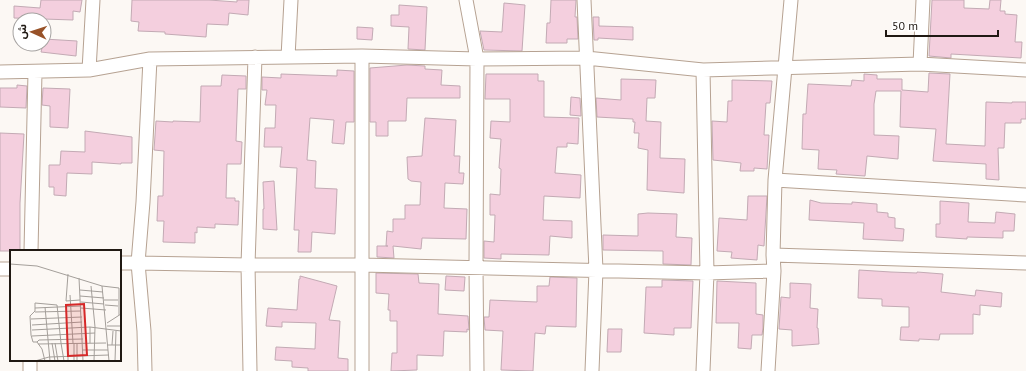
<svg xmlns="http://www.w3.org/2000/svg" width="1026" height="371" font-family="'PT Sans','Noto Sans Arabic',sans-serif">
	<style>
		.building { fill: #f4cfde; stroke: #c3aab4 }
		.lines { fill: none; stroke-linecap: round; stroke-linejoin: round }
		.minor-casing { stroke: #b6a292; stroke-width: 15 }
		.minor { stroke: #fff; stroke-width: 13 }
		.inset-road { fill: none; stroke: #a49f9a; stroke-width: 1 }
		.view { fill: #d62828; fill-opacity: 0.15; stroke: #d62828; stroke-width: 2 }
		.inset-edge { fill: none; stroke: #201913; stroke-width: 2 }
	</style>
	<rect width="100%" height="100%" fill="#fcf8f4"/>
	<!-- building -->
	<path class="building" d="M41,0H82L80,12L73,11V20L14,18V6L40,8Z
		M132,0H209L237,2V0H249L248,15L229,13L228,25L207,24L206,37L165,34V32L138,31L139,22L131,21Z
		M551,0H576L575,17H577L578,39H567V43H546L547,23H550Z
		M932,0H964V8L989,9L990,0H1001L1000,11H1005V14L1017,15L1015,42H1022L1021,58L951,54V58L929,56Z
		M504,3L525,5L522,51L484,50L480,31L502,32Z
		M399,5L427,7L425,50L408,49L409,27L391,26V15H399Z
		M593,17H599V26L633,27V40L598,38V40H594Z
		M357,27L373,28L372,40L357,39Z
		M44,39L77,41L76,56L41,52L43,44H44Z
		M407,65L425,66V69L442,70L441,85L460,86V98H407L406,121H388V136H376V122H370V68Z
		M337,70L354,71V122H346L344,144L332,143L334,120L310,118L307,160L316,161L315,188L337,189L335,234L312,232L311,252H298L299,230H294L297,168L280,167L282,147H264L265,128H275L276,105H265L267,90H262V77L281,78V74L337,76Z
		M929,73L950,74L946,144L985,146L986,102L1012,103V102H1026V119H1021V123H1005L1004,148H998L999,180L986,179V164L933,161L936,129L900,127L901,91H876L874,104V135L899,136L898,159L867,156L865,176L836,174L837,170L818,169L819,150L802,149L803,114H806L808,84L851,86L852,80L864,81V74L877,75V79H902V90L928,92Z
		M486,74H538V81H544V117L579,118L578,144L567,143V147H557L555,173L581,175L580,198L544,196L543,220L572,221V238L550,236L549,255L501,254V259L484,258V241L494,242L495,215H490V194L500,195L501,169L499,168L501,139L490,138L491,121L510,122V99H485Z
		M222,75L246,76V89H238L236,141L242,142L241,164H227L226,198H235V201H239L238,225L215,224V228L197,227V233L195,232V243L163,242L164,221H157L158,196H163L164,151L154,150L156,121L173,122V121L200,122L201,86H221Z
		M621,79L656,80L655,98H647L646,121L661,122L660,158L685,159L684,193L647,190L648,150L638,148L639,133H634L635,122H633V119L597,117L596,98L621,100Z
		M732,80L772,81L770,103H766L764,135H769L767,169L754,168V171H740L741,163L713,160L712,121L727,122L728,101H732Z
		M17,85L27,86L26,108L0,107V88H17Z
		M43,88L70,89L68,128L50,127V106L42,105Z
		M571,97L580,98L581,116L570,115Z
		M425,118L456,120L454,156H460L459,173H464L463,184L445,183L444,208L467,209L466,239L422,238L421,249L393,246L394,258L377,257V246H388H386L387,231L393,232V219H405V205H420L421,182L411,181L408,179L407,157L422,156Z
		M85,131L132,137V163H121V164L92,162V174L67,173L66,196L54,195V187H49V165H60L61,151L85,152Z
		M0,133L24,134L20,203V251H0Z
		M274,181L277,230L263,229V209H264L263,182Z
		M748,196H767L764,246L758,245L757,260L731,258L732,252L717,251L719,218L747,220Z
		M810,200L821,203L852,204V202L877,204V212L888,213V217L895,218V228L904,229L903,241L863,239L864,223L809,220Z
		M940,201L969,203L968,222L995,223L996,212L1015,214L1014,231H1003V238L967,237V239L936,237V224H940Z
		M648,213L677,214L676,237L692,238L691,265L663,264V251L603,250V235L638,236V214Z
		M859,270L891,272L917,273V272L943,274L941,292L975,296L976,290L1002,293L1001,307L980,305V315L973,314V334H940L939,340L919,339V341L900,340L901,327H909V307L882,306V299L858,298Z
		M376,273L418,274L419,283L439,284L438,314L468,316L469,330L467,329V332L444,331L443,356L417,355V370L391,371L392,353H397V321H390V310H388L389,294L376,293Z
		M300,276L337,286L329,320L340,321L338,358L348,359V371H308V368L292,367V361L275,360L276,347L315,349L316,323L282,322V327L266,326L268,308L297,310L299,279H300Z
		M446,276L465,277L464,291L445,290Z
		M550,277L577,278L576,327L546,326L545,334L535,333L533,371L501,370L503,331L485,330L484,317H489L490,300L537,302V286H549Z
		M662,280L693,281L691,328H674V335L644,333L646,287H662Z
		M717,281L756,283V314L763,315V328L762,335H752L751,349L738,348L739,323H716Z
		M790,283L811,284L810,308L818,309L817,328H818L819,344L792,346V330L779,329L781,297L790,298Z
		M608,329H622L621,352H607Z"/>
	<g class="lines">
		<defs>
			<path id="minor" d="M466,0L477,59L476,267L477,371
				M584,0L596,270L592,371
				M362,56V371
				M288,57L291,0
				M920,64L923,0
				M89,70L93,0
				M703,70L707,273L703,371
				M0,72L89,70L150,59L362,56L477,59L586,58L703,70L920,64L1026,70
				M775,180L1026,195
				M31,251L35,72
				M773,255L1026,263
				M120,263H138L248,265H362L707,273L774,271
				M0,269H11
				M30,371V360
				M145,371L144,331L138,263L143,202L150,59
				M250,371L248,265L255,57
				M768,371L774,271L773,255L775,180L791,0"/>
		</defs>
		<!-- minor casing -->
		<use href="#minor" class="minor-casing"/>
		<!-- minor -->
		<use href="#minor" class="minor"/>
	</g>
	<!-- overview -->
	<g transform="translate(10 250)">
		<rect width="111" height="111" fill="#fcf8f4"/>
		<path class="inset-road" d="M0,14L27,16L92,36L99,111M58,24L56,51L70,50M69,28L73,111M81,36L85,77L84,111M92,36L109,38V65M70,40L93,42M60,45L63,93M70,46L94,48M94,50H108M71,52L94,54M95,55L108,56M35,57L40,111M25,58L71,56M71,58L96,60M25,62L71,61M21,69L72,67M97,73L111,64M22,75L72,72M97,76H111M80,77V93M22,80L80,77L111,81M22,86L85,83M27,92L29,90L73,89M42,93L45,111M45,93L48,111M51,93L54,111M58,93V111M64,93V111M28,94L96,93M97,95H111M102,95L103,81M73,100H98M25,111L39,107L99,105M35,111L32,99L27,92H23L21,85L20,66L25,61V53L47,55L51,93M67,111V93M105,111L106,81"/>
		<path class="view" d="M74,54L77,105L58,106L56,55Z"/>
		<rect width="111" height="111" class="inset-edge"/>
	</g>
	<!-- north arrow -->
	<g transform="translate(32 32) rotate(273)"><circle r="19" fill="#ffffff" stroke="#a6a3a1"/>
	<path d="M0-3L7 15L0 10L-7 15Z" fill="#985228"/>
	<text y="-6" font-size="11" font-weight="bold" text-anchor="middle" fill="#201913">ش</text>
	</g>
	<!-- scale -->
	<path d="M886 30v6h112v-6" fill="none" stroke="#201913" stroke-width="2"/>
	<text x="892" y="30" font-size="12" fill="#201913" stroke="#ffffff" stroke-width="3" paint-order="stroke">50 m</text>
</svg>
